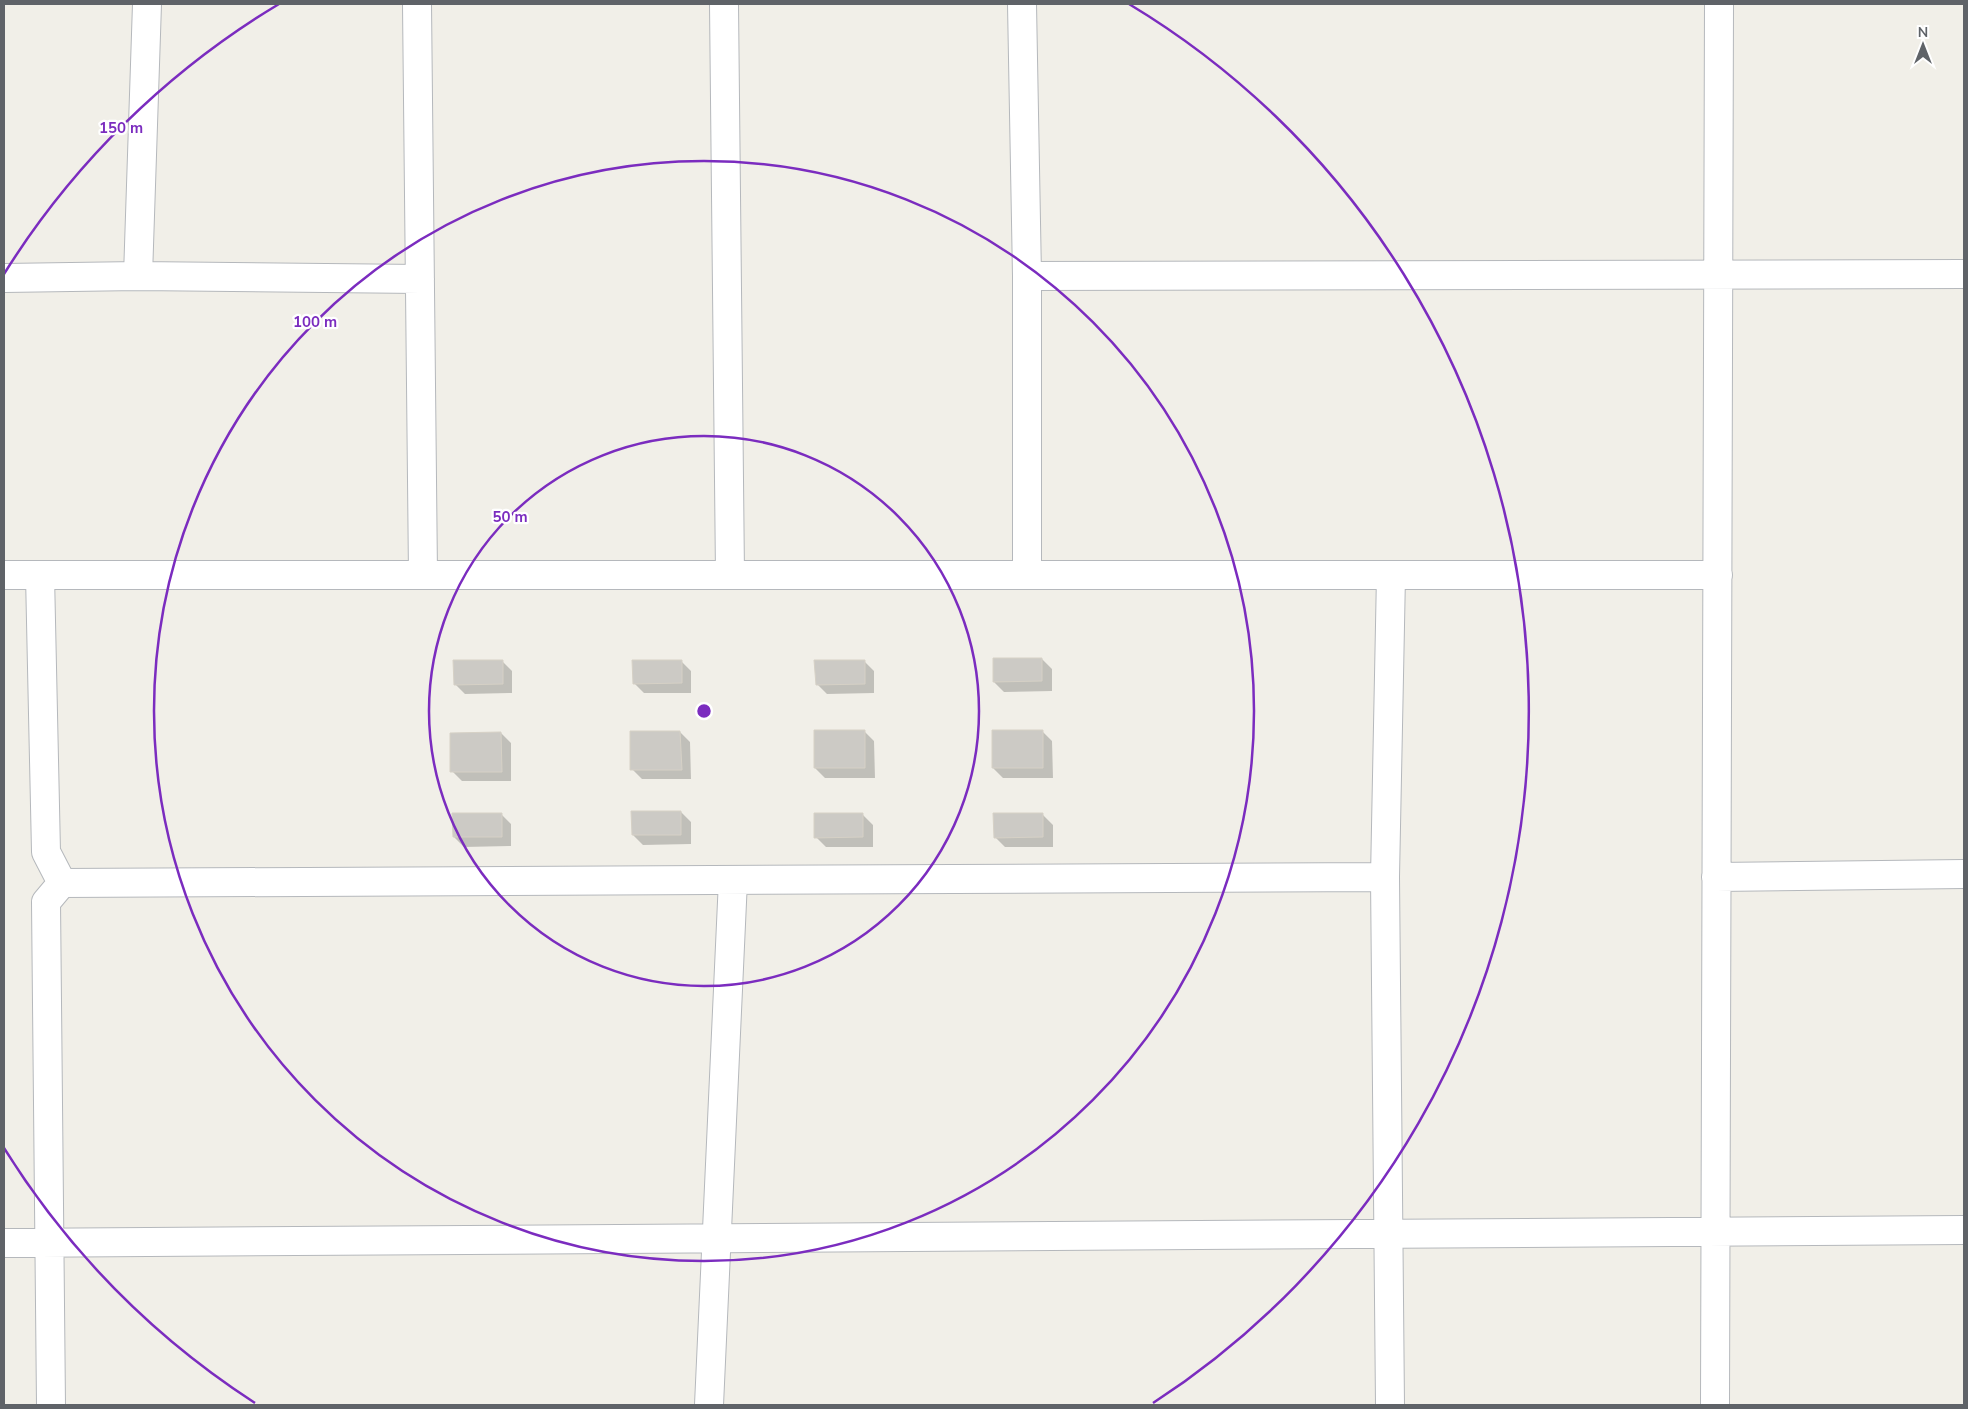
<svg xmlns="http://www.w3.org/2000/svg" width="1968" height="1409" font-family="'Nunito Sans',sans-serif">
	<style>
		.shadow { fill: #0003 }
		.building { fill: #cccac5; stroke: #d6d1c6 }
		.lines { fill: none; stroke-linecap: round; stroke-linejoin: round }
		.minor-casing { stroke: #b5b8bc; stroke-width: 30 }
		.minor { stroke: #fff; stroke-width: 28 }
		.ring { fill: none; stroke: #7b2cbf; stroke-width: 2.5 }
		.centre { fill: #7b2cbf; stroke: #fff; stroke-width: 2.5 }
		.ring-label { font-size: 15px; text-anchor: middle; font-weight: bold; fill: #7b2cbf; stroke: #fff; stroke-width: 4.5; stroke-linejoin: round; paint-order: stroke }
	</style>
	<rect width="100%" height="100%" fill="#f1efe8"/>
	<!-- shadow -->
	<path class="shadow" d="M1042,659L1052,669V691L1004,692L994,682Z
		M502,661L512,671V693L465,694L455,684Z
		M681,661L691,671V693H644L634,683Z
		M864,661L874,671V693L827,694L817,684Z
		M864,731L874,741L875,778H825L815,768Z
		M1042,731L1052,741L1053,778H1003L993,768Z
		M680,732L690,742L691,779H642L632,769Z
		M501,733L511,743V781H462L452,771Z
		M681,812L691,822V844L643,845L633,835Z
		M501,814L511,824V846L464,847L454,837Z
		M863,815L873,825V847H826L816,837Z
		M1043,815L1053,825V847H1005L995,837Z"/>
	<!-- building -->
	<path class="building" d="M993,658H1042V681L993,682Z
		M453,660H503V684L454,685Z
		M632,660H682V683L633,684Z
		M814,660H865V684L816,685Z
		M814,730H865V768H814Z
		M992,730H1043V768H992Z
		M630,731H680L682,770H630Z
		M501,732L502,772H450V733Z
		M631,811H681V835H632Z
		M452,813H502V837H453Z
		M814,813H863V837L814,838Z
		M993,813H1043V837L994,838Z"/>
	<g class="lines">
		<defs>
			<path id="minor" d="M417,4L423,575
				M724,4L730,575
				M1022,4L1027,276V575
				M138,276L147,4
				M1027,276L1964,274
				M4,278L138,276L420,279
				M4,575H1718
				M40,575L46,852L62,883
				M1716,877L1964,874
				M4,1243L1964,1230
				M51,1405L46,902L62,883L1385,877
				M709,1405L733,880
				M1390,1405L1385,877L1391,575
				M1715,1405L1719,4"/>
		</defs>
		<!-- minor casing -->
		<use href="#minor" class="minor-casing"/>
		<!-- minor -->
		<use href="#minor" class="minor"/>
	</g>
	<!-- distance rings -->
	<g class="ring">
		<circle cx="704" cy="711" r="275"/>
		<circle cx="704" cy="711" r="550"/>
		<path d="M255 1403A825 825 0 0 1 4 1148M4 274A825 825 0 0 1 279 4M1129 4A825 825 0 0 1 1153 1403"/>
	</g>
	<circle cx="704" cy="711" r="8" class="centre"/>
	<g class="ring-label">
		<text x="121" y="133">150 m</text>
		<text x="315" y="327">100 m</text>
		<text x="510" y="522">50 m</text>
	</g>
	<!-- border -->
	<rect width="1968" height="1409" fill="none" stroke="#5f6368" stroke-width="10"/>
	<!-- north arrow -->
	<g transform="translate(1923 45)" stroke="#ffffff" stroke-width="4" paint-order="stroke">
	<path d="M0-4L9 19L0 12L-9 19Z" fill="#5f6368"/>
	<text y="-8" font-size="14" font-weight="bold" text-anchor="middle" fill="#5f6368">N</text>
	</g>
</svg>
